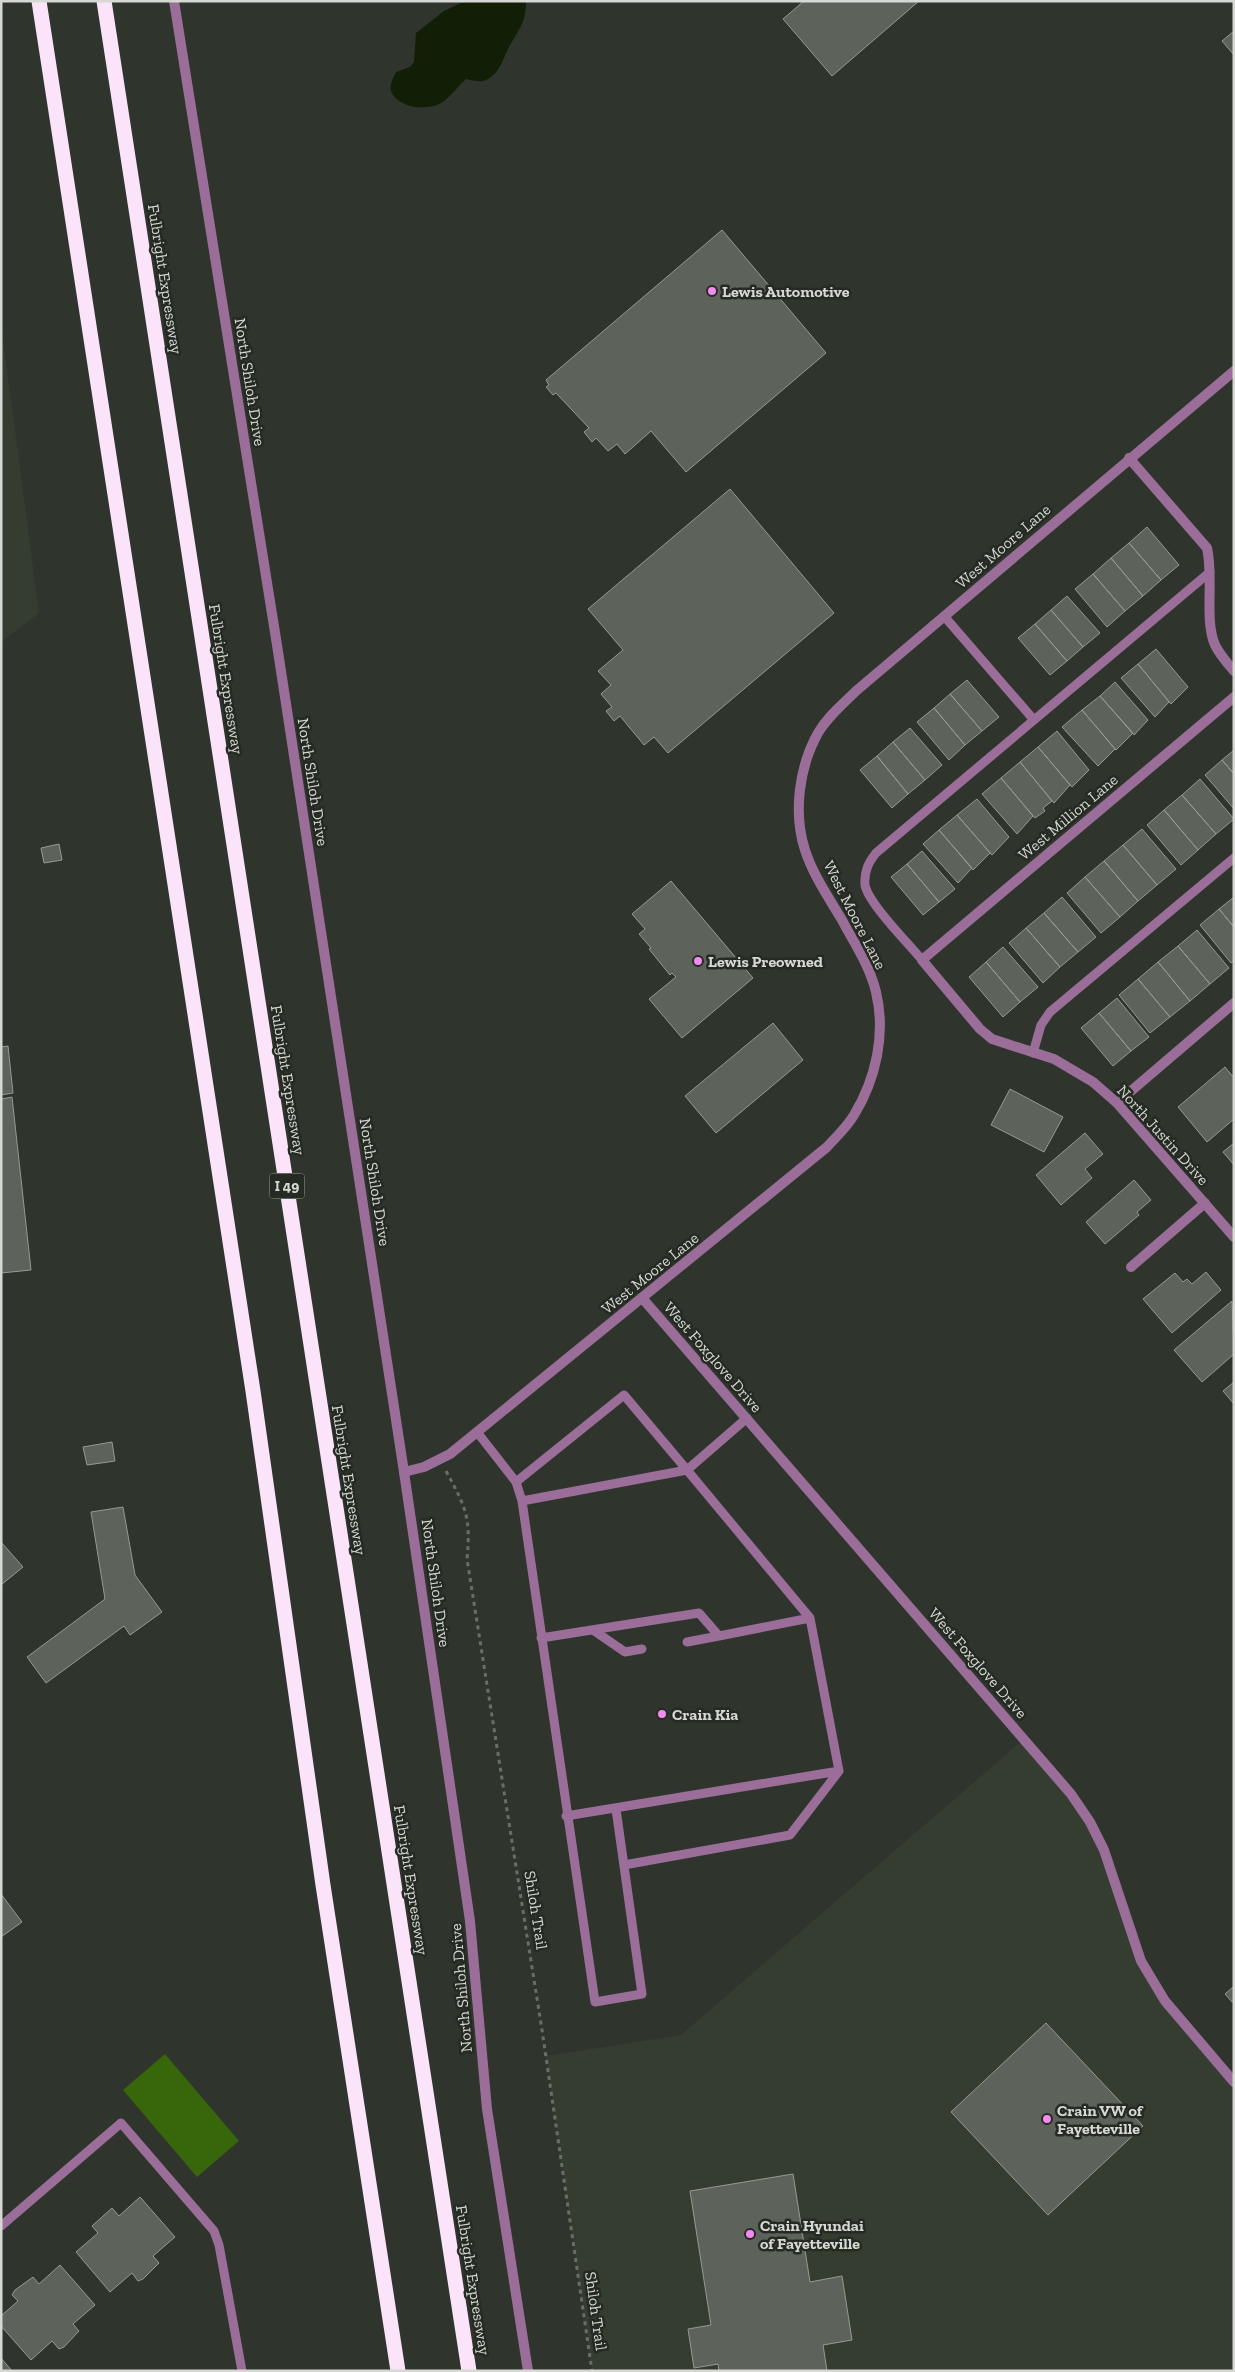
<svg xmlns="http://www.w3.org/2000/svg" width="1235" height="2372" font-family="'Zilla Slab',serif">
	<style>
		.built { fill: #353d31 }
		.green { fill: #38660b }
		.water { fill: #101f05 }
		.building { fill: #5d625b; stroke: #959b92 }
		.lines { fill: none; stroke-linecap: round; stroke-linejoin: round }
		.path { stroke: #6a6e68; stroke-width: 3; stroke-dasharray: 4 4; stroke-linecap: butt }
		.service { stroke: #9b6e9a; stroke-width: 9 }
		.minor { stroke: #9b6e9a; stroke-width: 10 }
		.tertiary { stroke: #9b6e9a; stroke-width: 10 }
		.motorway { stroke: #fbe4fa; stroke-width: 15 }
		.poi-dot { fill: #f38af2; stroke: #252a23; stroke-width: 2 }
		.labels { text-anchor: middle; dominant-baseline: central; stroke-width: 5; stroke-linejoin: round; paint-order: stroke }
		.shield { fill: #252a23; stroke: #a0a49e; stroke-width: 1 }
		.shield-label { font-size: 15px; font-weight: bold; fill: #d5d8d3 }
		.street-label { font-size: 16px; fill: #d5d8d3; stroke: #252a23 }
		.poi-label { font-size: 16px; font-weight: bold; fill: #d5d8d3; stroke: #252a23; text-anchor: start }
	</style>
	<rect width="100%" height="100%" fill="#2f342d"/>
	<!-- built -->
	<path class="built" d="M1,324L39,613L1,642Z
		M1024,1739L1090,1822L1141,1961L1165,2001L1234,2082V2371H592L546,2056L681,2035Z"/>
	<!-- green -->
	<path class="green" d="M165,2054L239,2141L197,2177L123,2090Z"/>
	<!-- water -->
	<path class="water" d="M478,1H526C526,24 518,30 508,49C502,61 500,73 486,80C480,83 473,80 466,79C458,86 452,95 444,101C430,112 398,109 391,91C389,84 394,77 396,72L410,67L414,62L416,33L444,11L461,3Z"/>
	<!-- building -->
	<path class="building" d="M804,1H919L832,76L783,19Z
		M1234,31V55L1222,41Z
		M722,230L826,353L686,472L651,431L625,454L617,444L608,451L596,438L592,442L584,432L589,428L556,393L553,395L546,387L549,385L546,380Z
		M730,489L834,613L668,753L654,737L644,745L620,716L614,721L606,711L612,707L601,694L611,685L598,671L623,650L588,609Z
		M1147,527L1179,565L1161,580L1129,543Z
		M1129,543L1161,580L1143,596L1111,558Z
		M1111,558L1143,596L1125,611L1093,574Z
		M1093,574L1125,611L1107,627L1075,589Z
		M1067,596L1100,633L1083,647L1051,610Z
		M1051,610L1083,647L1067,661L1035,624Z
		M1035,624L1067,661L1050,675L1018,638Z
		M1156,649L1188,687L1171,704L1138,664Z
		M1138,664L1169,702L1155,717L1121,678Z
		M967,680L999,717L982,731L950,694Z
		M1115,682L1148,720L1134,735L1100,696Z
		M950,694L982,731L965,745L934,708Z
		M1100,696L1133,733L1116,750L1082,710Z
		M934,708L965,745L949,760L917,722Z
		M1082,710L1115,749L1098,766L1062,727Z
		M910,728L942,765L925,780L893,742Z
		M1057,731L1089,770L1072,787L1038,747Z
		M893,742L925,780L908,794L877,756Z
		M1038,747L1070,785L1054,803L1020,762Z
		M1234,750V774L1222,760Z
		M877,756L908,794L892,808L860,770Z
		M1222,760L1234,774V809L1205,775Z
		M1020,762L1052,801L1043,808L1045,811L1035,818L1001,778Z
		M1001,778L1033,816L1017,834L982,794Z
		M1200,779L1234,819L1216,834L1182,795Z
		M1182,795L1216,834L1198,850L1164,810Z
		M977,799L1009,837L992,855L957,815Z
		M1164,810L1198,850L1181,865L1147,825Z
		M957,815L990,853L973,870L939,830Z
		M1142,829L1176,869L1157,885L1123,845Z
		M939,830L972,868L958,883L923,844Z
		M59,844L62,860L44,863L41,848Z
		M1123,845L1157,885L1138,901L1104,861Z
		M922,851L955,889L939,902L907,864Z
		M1104,861L1138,901L1120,917L1085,877Z
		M907,864L939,902L923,915L891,877Z
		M1085,877L1120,917L1101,933L1067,893Z
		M671,881L753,978L682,1038L649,999L676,977L672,973L670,975L649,949L651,948L639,934L645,929L632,914Z
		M1062,897L1096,937L1078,952L1044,913Z
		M1234,897V927L1219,909Z
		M1219,909L1234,927V961L1231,963L1200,925Z
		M1044,913L1078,952L1060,967L1026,928Z
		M1026,928L1060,967L1043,983L1009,943Z
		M1197,930L1229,968L1210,984L1178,946Z
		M1178,946L1210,984L1190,1001L1158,962Z
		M1003,947L1038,987L1020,1002L986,962Z
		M986,962L1020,1002L1003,1017L969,977Z
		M1158,962L1190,1001L1170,1017L1138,979Z
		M1138,979L1170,1017L1150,1033L1119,995Z
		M1117,998L1149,1037L1131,1051L1099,1013Z
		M1099,1013L1131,1051L1113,1066L1081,1028Z
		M773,1023L803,1060L716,1133L685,1096Z
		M8,1046L13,1093L1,1095V1047Z
		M1225,1067L1234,1078V1119L1207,1142L1178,1107Z
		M1010,1089L1063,1117L1044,1152L991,1125Z
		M12,1097L31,1270L1,1273V1099Z
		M1085,1133L1103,1154L1085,1169L1092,1178L1061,1205L1036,1175Z
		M1234,1143V1165L1223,1152Z
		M1134,1180L1151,1200L1137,1212L1139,1215L1105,1244L1086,1222Z
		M1206,1272L1221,1290L1172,1333L1143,1299L1175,1273L1183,1282L1187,1279L1192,1284Z
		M1232,1301L1234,1354L1202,1382L1174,1350Z
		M1234,1382V1404L1223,1391Z
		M112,1442L115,1461L87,1465L83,1447Z
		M123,1507L135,1575L162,1612L130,1635L124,1626L46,1683L27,1657L105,1599L91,1512Z
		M1,1542L23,1567L1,1585Z
		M1,1894L22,1922L1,1937Z
		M1234,1986V2001L1232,2002L1225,1994Z
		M1046,2023L1143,2126L1048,2215L951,2112Z
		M793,2174L810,2282L842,2276L852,2340L823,2345L827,2371H719L718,2364L694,2368L688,2329L711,2325L690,2191Z
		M140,2197L175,2237L153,2256L159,2263L143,2279L138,2281L132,2273L110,2292L76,2252L98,2233L92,2226L112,2208L119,2216Z
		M60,2265L95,2305L73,2324L79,2331L64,2347L59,2349L52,2341L31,2360L1,2326V2316L18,2301L12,2295L15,2290L33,2277L39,2284Z
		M1,2358L12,2371H1Z"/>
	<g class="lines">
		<!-- path -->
		<path class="path" d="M446,1471C466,1508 471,1517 467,1559L542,2030L592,2371"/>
		<!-- service -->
		<path class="service" d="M944,616L1034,720
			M922,960C909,944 868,903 865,885C864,872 868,863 876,853L1210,572
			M1033,1053L1041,1025L1050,1012L1234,858
			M477,1432L516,1482L522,1501L595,2002L642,1994L616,1809
			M516,1482L624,1395L687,1470L747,1418
			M522,1501L687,1470L810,1618L839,1771L566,1816
			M593,1630L625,1652L642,1649
			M541,1638L699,1613L719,1636L810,1618
			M687,1642L719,1636
			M624,1865L790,1835L839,1771
			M1,2226L121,2123L214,2231L219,2245L242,2371"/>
		<!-- minor -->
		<path class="minor" d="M1129,458L1207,548C1214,577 1204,620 1215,645C1220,655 1227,663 1234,671
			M1234,697L922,960L980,1029L992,1039L1054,1059L1093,1082L1117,1103L1234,1237
			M1117,1103L1234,1003
			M1131,1267L1205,1203
			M643,1299L1071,1794L1090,1822L1104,1850L1141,1961L1165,2001L1234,2082
			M404,1472L424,1467L450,1454L827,1147C836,1137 847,1127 854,1115C876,1079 886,1034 876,992C870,966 854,943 842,920C829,898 813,875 805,850C793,813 799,767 818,733C828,716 843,704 856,691L1234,371"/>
		<!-- tertiary -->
		<path class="tertiary" d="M174,1L277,645L404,1472L470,1921L487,2109L528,2371"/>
		<!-- motorway -->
		<path class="motorway" d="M39,1L253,1391L323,1885L398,2371
			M104,1L469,2371"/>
	</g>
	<!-- markers -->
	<g class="poi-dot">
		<circle cx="712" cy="291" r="5"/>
		<circle cx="698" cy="961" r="5"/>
		<circle cx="662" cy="1714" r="5"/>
		<circle cx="1047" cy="2119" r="5"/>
		<circle cx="750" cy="2234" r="5"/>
	</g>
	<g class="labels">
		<!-- shield labels -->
		<rect class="shield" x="269.5" y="1173.5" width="35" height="25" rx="4"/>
		<g class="shield-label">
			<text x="287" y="1186">I 49</text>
		</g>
		<!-- street labels -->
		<g class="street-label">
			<text transform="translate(165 279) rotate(81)">Fulbright Expressway</text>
			<text transform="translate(250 382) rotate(81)">North Shiloh Drive</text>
			<text transform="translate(1003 546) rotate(-41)">West Moore Lane</text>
			<text transform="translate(226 679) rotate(81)">Fulbright Expressway</text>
			<text transform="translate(313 782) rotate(81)">North Shiloh Drive</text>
			<text transform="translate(1068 817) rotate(-40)">West Million Lane</text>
			<text transform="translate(855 915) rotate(63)">West Moore Lane</text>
			<text transform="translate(288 1080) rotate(81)">Fulbright Expressway</text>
			<text transform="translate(1163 1135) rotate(48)">North Justin Drive</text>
			<text transform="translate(375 1182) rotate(81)">North Shiloh Drive</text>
			<text transform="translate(650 1273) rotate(-39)">West Moore Lane</text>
			<text transform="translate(713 1357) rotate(49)">West Foxglove Drive</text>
			<text transform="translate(349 1480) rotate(81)">Fulbright Expressway</text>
			<text transform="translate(436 1583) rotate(82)">North Shiloh Drive</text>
			<text transform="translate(978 1663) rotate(49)">West Foxglove Drive</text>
			<text transform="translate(411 1880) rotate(81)">Fulbright Expressway</text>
			<text transform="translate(536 1910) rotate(81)">Shiloh Trail</text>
			<text transform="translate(461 1988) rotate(-95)">North Shiloh Drive</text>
			<text transform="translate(473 2280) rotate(81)">Fulbright Expressway</text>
			<text transform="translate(596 2311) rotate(82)">Shiloh Trail</text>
		</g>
		<!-- poi labels -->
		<g class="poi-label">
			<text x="722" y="291">Lewis Automotive</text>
			<text x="708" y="961">Lewis Preowned</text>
			<text x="672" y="1714">Crain Kia</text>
			<text x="1057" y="2110">Crain VW of<tspan x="1057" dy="18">Fayetteville</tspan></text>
			<text x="760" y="2225">Crain Hyundai<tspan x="760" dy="18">of Fayetteville</tspan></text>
		</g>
	</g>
	<!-- border -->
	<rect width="1235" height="2372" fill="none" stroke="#d5d8d3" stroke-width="5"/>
</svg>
